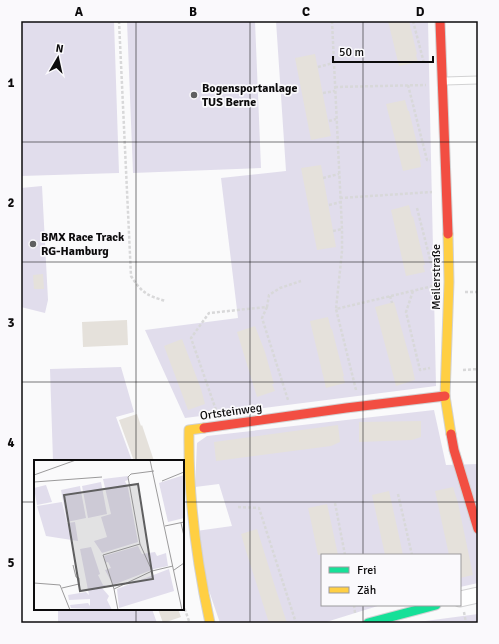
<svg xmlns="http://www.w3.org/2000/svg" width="499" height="644" font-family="Signika,sans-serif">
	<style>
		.green { fill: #e1ddec }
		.building { fill: #e5e1db }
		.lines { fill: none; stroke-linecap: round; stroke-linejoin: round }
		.lane-casing { stroke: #d2d2d3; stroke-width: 9 }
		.street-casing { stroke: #d2d2d3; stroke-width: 17 }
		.fast-casing { stroke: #d2d2d3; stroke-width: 11 }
		.slow-casing { stroke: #d2d2d3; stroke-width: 11 }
		.jam-casing { stroke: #d2d2d3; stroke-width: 11 }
		.path { stroke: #d8d8d9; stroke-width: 2.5; stroke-dasharray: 3 2; stroke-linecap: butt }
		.lane { stroke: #fefefe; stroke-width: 7 }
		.street { stroke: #fefefe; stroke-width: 15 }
		.fast { stroke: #16e098; stroke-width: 9 }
		.slow { stroke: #ffcf43; stroke-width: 9 }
		.jam { stroke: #f24e42; stroke-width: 9 }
		.grid { fill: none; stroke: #0c0b0c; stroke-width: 1; stroke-opacity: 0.55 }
		.poi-dot { fill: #5f5f60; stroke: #faf9fc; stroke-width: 1.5 }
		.labels { text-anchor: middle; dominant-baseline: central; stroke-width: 3.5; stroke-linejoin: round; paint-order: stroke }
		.poi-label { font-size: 12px; font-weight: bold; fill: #0c0b0c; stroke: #faf9fc; text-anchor: start }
		.street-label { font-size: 12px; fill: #0c0b0c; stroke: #faf9fc }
		.inset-road { fill: none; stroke: #9b9a9b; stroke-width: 1 }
		.view { fill: #5f5f60; fill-opacity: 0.15; stroke: #5f5f60; stroke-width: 2 }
		.inset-edge { fill: none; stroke: #0c0b0c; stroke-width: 2 }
		.neatline { fill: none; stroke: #0c0b0c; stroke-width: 1.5 }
		.grid-label { font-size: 13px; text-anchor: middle; font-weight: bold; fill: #0c0b0c }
	</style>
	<rect width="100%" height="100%" fill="#fafafb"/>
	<!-- green -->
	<path class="green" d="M21,21H114L119,173L21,176Z
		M127,21H255L261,168L133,173Z
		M276,21H428L436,386L185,418L145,330L238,318L221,178L286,171Z
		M42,186L48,300L45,313L21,307V188Z
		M121,367L134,412L116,417L132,461H53L50,369Z
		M434,410L446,465L478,464V583L460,587V555H322V605H381L323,623H220L189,532L232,526L219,484L195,487L197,443L207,436Z
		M58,609H152L157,623H58Z
		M478,614V623H413L418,622Z"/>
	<!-- building -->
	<path class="building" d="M388,21H409L417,54L416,55L418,62L399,66Z
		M315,54L331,136L311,140L295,58Z
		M405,100L408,111H409L421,160H420L421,167L403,171L386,104Z
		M321,165L336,247L317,250L301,168Z
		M409,205L412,217L413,216L425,265H423L425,272L406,276L391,210Z
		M43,274L44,289H34L33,275Z
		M394,302L412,366L415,380L396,386L375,307Z
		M328,317L331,329H332L344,376H343L345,383L326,388L310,321Z
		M127,320L128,345L83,347L82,322Z
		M255,326L265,352L274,384H272L275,391L257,397L237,332Z
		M182,339L201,389L205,404L188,410L164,346Z
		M137,414L141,426L142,425L154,461H134L119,420Z
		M421,421V437L412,440L359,442V422Z
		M338,425L340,442L331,446L216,461L214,442Z
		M453,487L458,503L473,575L460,578V555H449L435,491Z
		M389,491L399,536L403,555H385L372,495Z
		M327,504L329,513L338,555H318L311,521L308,508Z
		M257,529L276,590L287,623H269L246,551L241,534Z
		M158,609H178L181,617L163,623Z"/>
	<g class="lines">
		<defs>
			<path id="lane" d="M445,81L478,80"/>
			<path id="street" d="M460,599L478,595"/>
			<path id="fast" d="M368,623L436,605"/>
			<path id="slow" d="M448,234L449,282L445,396L451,434
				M204,428L189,430C188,495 196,559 210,623"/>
			<path id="jam" d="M440,21L448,234
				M204,428L346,408L445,396
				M451,434L454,450L478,529"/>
		</defs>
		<!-- lane casing -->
		<use href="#lane" class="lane-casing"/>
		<!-- street casing -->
		<use href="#street" class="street-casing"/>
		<!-- fast casing -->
		<use href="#fast" class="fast-casing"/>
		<!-- slow casing -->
		<use href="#slow" class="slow-casing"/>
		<!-- jam casing -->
		<use href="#jam" class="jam-casing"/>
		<!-- path -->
		<path class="path" d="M119,21L131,276C141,292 147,296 166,301
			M332,21L342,229V251L336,309
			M413,21L424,63
			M318,67L333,63
			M408,85L427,160H430
			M335,87L426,85
			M323,93L335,91
			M329,121L336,119
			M323,178L339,174
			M340,198L432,192
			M329,205L341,202
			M417,208L431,263
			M333,231L342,229
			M413,291L406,312L420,370L430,368
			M465,292H478
			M390,296L392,303
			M267,307L262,318L288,400
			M463,370L478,369
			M356,390L336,309L433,286
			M216,410L191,338L209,313L267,307L269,295L280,288L301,281
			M398,494L412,555
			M335,503L345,555
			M238,507L259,508L296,623
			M183,604L189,621L188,623
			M354,605L355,613
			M464,612L466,623"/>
		<!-- lane -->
		<use href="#lane" class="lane"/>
		<!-- street -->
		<use href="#street" class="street"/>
		<!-- fast -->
		<use href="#fast" class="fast"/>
		<!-- slow -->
		<use href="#slow" class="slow"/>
		<!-- jam -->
		<use href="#jam" class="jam"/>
	</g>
	<!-- grid -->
	<path class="grid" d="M136,21V461M250,21V623M363,21V555M21,142H478M21,262H478M21,382H478M21,502H35M183,502H478M363,605V623M136,609V623"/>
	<!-- markers -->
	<g class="poi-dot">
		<circle cx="194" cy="95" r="4"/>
		<circle cx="33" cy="244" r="4"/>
	</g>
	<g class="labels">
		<!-- poi labels -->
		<g class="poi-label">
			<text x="202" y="88">Bogensportanlage<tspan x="202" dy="14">TUS Berne</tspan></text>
			<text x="41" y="237">BMX Race Track<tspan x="41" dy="14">RG-Hamburg</tspan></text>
		</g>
		<!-- street labels -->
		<g class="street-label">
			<text transform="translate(436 277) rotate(-90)">Meilerstraße</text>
			<text transform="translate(231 412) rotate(-8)">Ortsteinweg</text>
		</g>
	</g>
	<!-- overview -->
	<g transform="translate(34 460)">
		<rect width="150" height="150" fill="#fafafb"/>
		<path d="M150,15V58L134,62L125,23ZM94,16V20L91,21L94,28L104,82L68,93L60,81L73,77L67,57L77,54L69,19ZM67,22L73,54L54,58L48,26ZM12,25L18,42L3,45L0,28ZM46,26L52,58L33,62L27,30ZM28,42L33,63L41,62L44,81L12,76L3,46ZM104,86L108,94L121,92L123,96L132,93L134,106L120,109L79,125L71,110L77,108L74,102L71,103L70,96ZM57,87L66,114L64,115L69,125H72L68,128L75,136L73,140L78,150L37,148L36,145L54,143L56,146V139L35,140L34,135L52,132L55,135L46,89ZM135,109L140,131L85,148L83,129Z" fill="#e1ddec"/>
		<path class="inset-road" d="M116,0L148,150M0,15L42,0M128,21L150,12M0,22L68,17M147,63L150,76M131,66L150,62M140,110L150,103M118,111L106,84L94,17L97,14L120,11M0,123L26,125L36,150M28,128L45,124V118L42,117L39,105M80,129L69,95L106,84M84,150L80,129L118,111L139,106"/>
		<path class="view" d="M104,24L119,119L46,131L30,35Z"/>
		<rect width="150" height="150" class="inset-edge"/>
	</g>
	<!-- border -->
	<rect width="499" height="644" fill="none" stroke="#faf9fc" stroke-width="44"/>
	<!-- legend -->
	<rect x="321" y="554" width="140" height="52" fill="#faf9fc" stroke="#9b9a9c"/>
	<rect x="329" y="567" width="20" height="6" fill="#16e098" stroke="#9b9a9c"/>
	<text x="357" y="574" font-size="12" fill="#0c0b0c">Frei</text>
	<rect x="329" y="587" width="20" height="6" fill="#ffcf43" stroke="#9b9a9c"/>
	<text x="357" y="594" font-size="12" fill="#0c0b0c">Zäh</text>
	<!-- north arrow -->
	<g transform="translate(58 58) rotate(9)" stroke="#faf9fc" stroke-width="3" paint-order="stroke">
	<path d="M0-3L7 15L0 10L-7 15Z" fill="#0c0b0c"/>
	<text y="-6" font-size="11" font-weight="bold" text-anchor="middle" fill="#0c0b0c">N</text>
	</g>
	<!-- scale -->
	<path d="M333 56v6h100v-6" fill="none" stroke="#0c0b0c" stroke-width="2"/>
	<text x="339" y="56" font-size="12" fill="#0c0b0c" stroke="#faf9fc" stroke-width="3" paint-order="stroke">50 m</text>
	<rect x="22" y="22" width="455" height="600" class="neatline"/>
	<g class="grid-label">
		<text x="79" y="16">A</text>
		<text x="193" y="16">B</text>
		<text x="306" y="16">C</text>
		<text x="420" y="16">D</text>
		<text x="11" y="87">1</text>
		<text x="11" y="207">2</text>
		<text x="11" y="327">3</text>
		<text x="11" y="447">4</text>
		<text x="11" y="567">5</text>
	</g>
</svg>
